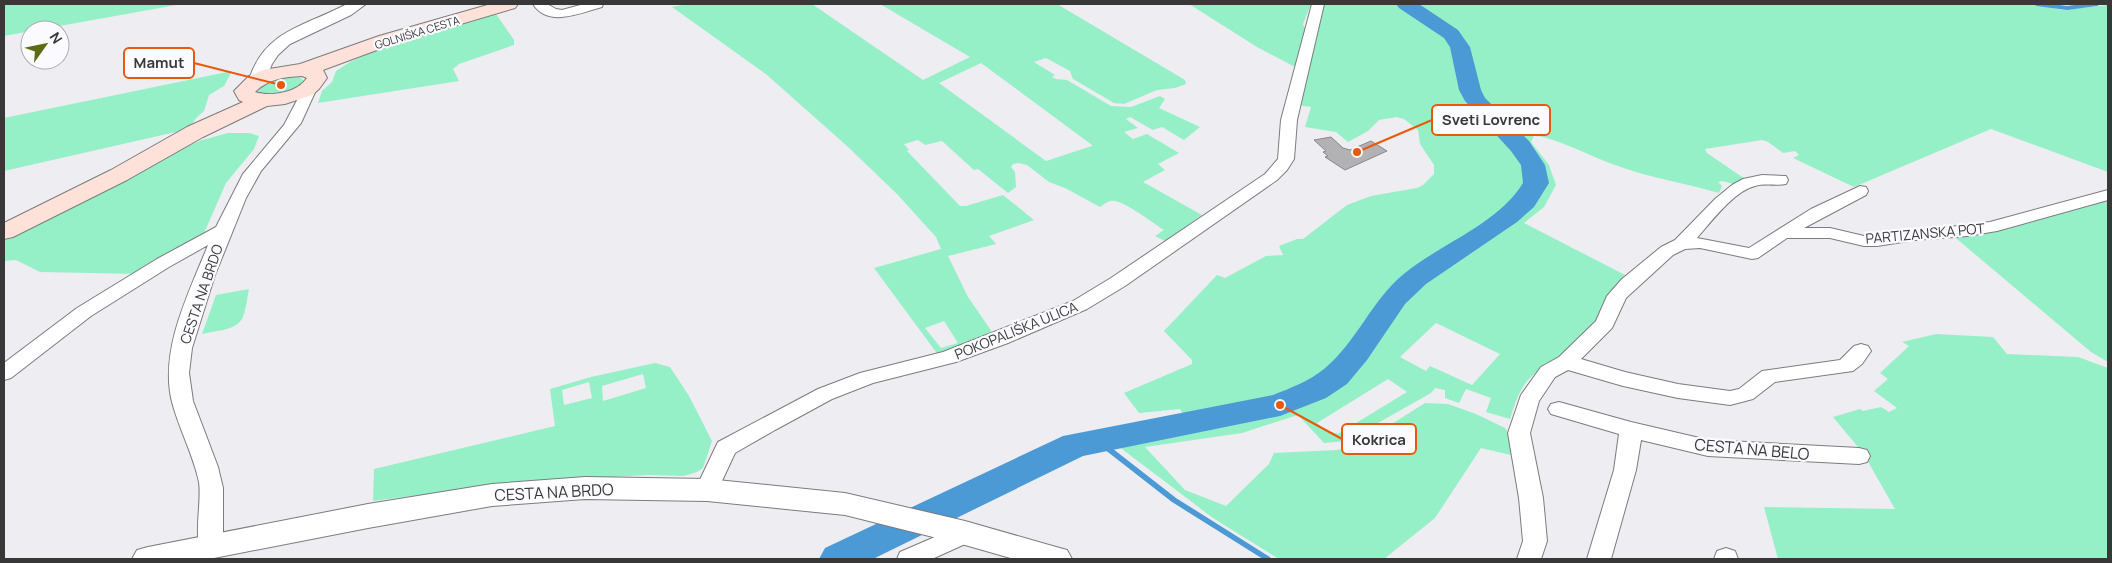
<svg xmlns="http://www.w3.org/2000/svg" width="2112" height="563" font-family="Manrope,sans-serif">
	<style>
		.green { fill: #95f0c8; fill-rule: evenodd }
		.lines { fill: none; stroke-linecap: round; stroke-linejoin: round }
		.stream-far1 { stroke: #4b9ad5; stroke-width: 4 }
		.stream { stroke: #4b9ad5; stroke-width: 5.5 }
		.river { fill: #4b9ad5; fill-rule: evenodd }
		.building { fill: #b2b2b5; stroke: #88888b }
		.minor-casing { stroke: #7c7b7e; stroke-width: 2 }
		.tertiary-casing { stroke: #7c7b7e; stroke-width: 2 }
		.secondary-casing { stroke: #7c7b7e; stroke-width: 2 }
		.minor { fill: #fff; fill-rule: evenodd }
		.tertiary { fill: #fff; fill-rule: evenodd }
		.secondary { fill: #fee2d9; fill-rule: evenodd }
		.labels { text-anchor: middle; dominant-baseline: central; stroke-width: 4.5; stroke-linejoin: round; paint-order: stroke }
		.far-street-label { font-size: 11px; fill: #383839; stroke: #fbfafe }
		.street-label { font-size: 14px; fill: #383839; stroke: #fbfafe }
		.near-street-label { font-size: 16px; fill: #383839; stroke: #fbfafe }
		.leader { fill: none; stroke: #e8590c; stroke-width: 2 }
		.callout-dot { fill: #e8590c; stroke: #fbfafe; stroke-width: 2 }
		.callout { fill: #fbfafe; stroke: #e8590c; stroke-width: 2 }
		.callout-label { font-size: 15px; text-anchor: middle; font-weight: bold; fill: #383839 }
	</style>
	<rect width="100%" height="100%" fill="#eeedf1"/>
	<!-- green -->
	<path class="green" d="M4,4H182L4,36Z
		M688,4H812L923,80L970,57L880,4H1057L1185,80L1186,84L1175,88L1157,90L1124,104L1114,103L1073,79L1070,71L1046,58L1034,62L1055,75L1052,77L1056,79L1067,80L1111,106L1131,107L1160,96L1165,99L1159,108L1200,127L1184,140L1162,127L1153,130L1130,117L1126,119L1138,128L1124,132L1133,139L1147,134L1179,153L1158,164L1165,170L1143,182L1202,215L1165,241L1155,236L1164,230C1151,222 1129,204 1115,201C1109,200 1105,204 1100,207L1065,188L1049,182L1027,165L1019,163L1013,164L1011,167L1015,172L1016,187L1008,193L978,169L974,170L942,141L925,145L918,140L904,144L909,150L907,151L960,206H966L1003,195L1034,220L989,236L996,244L948,256L968,297L992,332L986,339L939,356L874,268L941,249L936,237L897,194L847,146L767,75L672,7ZM981,63L1092,145V146L1046,161L939,83ZM944,321L958,343L941,348L925,328Z
		M1189,4H1311L1303,24L1306,30L1295,67L1257,47Z
		M1323,4C1342,4 1361,4 1380,4C1386,4 1396,2 1402,4C1419,11 1446,30 1457,45C1466,57 1463,87 1474,102C1489,124 1540,158 1528,187C1513,221 1440,252 1410,273C1384,291 1374,322 1356,346C1344,361 1324,377 1307,387C1301,391 1293,393 1286,396C1251,409 1219,411 1182,413L1180,409L1139,413L1124,393L1192,364V360L1164,331L1217,275L1225,278L1266,256L1283,255L1279,246L1297,239H1303L1347,205L1371,196L1417,188L1423,185L1434,174V165L1420,144L1418,130L1404,119L1396,117L1379,120L1368,131L1348,142L1336,132L1305,127L1311,107L1296,105Z
		M1409,4H2032L2063,10L2108,5V172L1991,129L1854,187L1793,158L1799,155L1795,151L1783,153L1768,142L1762,140L1705,149L1707,153L1745,179L1734,184L1722,181L1718,182L1722,186L1719,193C1685,183 1651,178 1618,166C1590,157 1563,140 1534,135L1531,142L1549,165L1556,185L1544,207L1524,223L1627,276C1608,306 1591,330 1565,354C1557,362 1545,366 1536,373C1521,383 1515,403 1510,419L1486,412L1491,398L1466,389L1459,403L1445,398V390L1435,388L1431,393L1346,441L1324,443L1298,415L1242,433L1145,447L1185,490L1226,506L1269,464L1274,453L1337,450L1349,447L1384,429L1425,403L1448,404L1476,414L1505,428L1508,432L1511,455L1481,448L1435,518L1384,559H1279L1213,518L1114,443C1184,423 1264,428 1329,388C1351,375 1369,352 1383,331C1390,319 1396,307 1406,296C1413,287 1424,283 1433,277C1439,272 1444,266 1450,261C1473,241 1531,218 1539,188C1551,144 1463,110 1470,78C1471,75 1472,73 1473,71L1468,68C1463,27 1436,26 1409,4ZM1436,323L1500,354L1472,385L1430,366L1426,371L1400,357ZM1388,379L1407,392L1338,434L1325,430L1317,423Z
		M494,11L514,40V45L459,64L453,69L459,81L318,103L322,91L332,82L336,71L350,62L386,46Z
		M232,71L224,86L209,95L204,111L196,118L189,129L4,171V118Z
		M297,76L305,81C296,95 276,94 261,94L258,90L272,79Z
		M228,133H249L259,136L254,149L226,183L201,240L140,274L40,272L16,260L4,261V236L183,148L202,140Z
		M2108,198V362L2091,352L1951,234Z
		M249,289C247,298 246,311 242,319C235,331 213,331 202,334L216,295Z
		M1936,334L1993,337L2007,354L2078,357L2108,368V559H1778L1764,507L1895,509L1863,453L1833,417L1860,409L1863,411L1881,407L1889,412L1897,408L1874,391L1888,379L1880,373L1909,346L1902,342Z
		M655,363L670,367L689,396L712,441L703,468L697,472L684,476L648,475L520,482L373,501L374,469L555,426L550,389L591,377ZM643,374L646,388L603,401L602,386ZM589,382L592,398L564,405L562,390Z"/>
	<g class="lines">
		<!-- stream-far1 -->
		<path class="stream-far1" d="M2037,4L2067,8L2097,4"/>
		<!-- stream -->
		<path class="stream" d="M1097,440L1174,500L1268,559"/>
		<!-- river -->
		<path class="river" d="M1396,4H1419L1458,30L1470,47L1481,90L1485,98L1529,141L1545,165L1549,183L1534,207L1517,222L1426,284L1405,304L1367,360L1347,384L1326,398L1280,416L1083,456L873,559H819L825,548L1063,436L1273,395C1291,388 1309,381 1324,369C1357,342 1372,299 1405,273C1442,243 1498,224 1523,183L1521,165L1511,151L1465,101L1459,90L1450,47L1444,38L1399,8Z"/>
	</g>
	<!-- building -->
	<path class="building" d="M1331,137L1343,148L1350,150L1371,141L1387,151L1345,170L1325,157L1328,156L1323,152L1326,151L1314,140Z"/>
	<g class="lines">
		<defs>
			<path id="minor" d="M533,4H547L556,9L562,10L584,4H603L602,7C580,13 548,28 533,4Z
				M1312,4H1324L1297,120L1294,159L1287,170L1277,180L1125,286L1087,309L1008,343L956,362L873,383L832,399L775,430L735,453L715,496L707,499L699,496L695,490L718,442L818,389L860,373L943,352L1073,301L1111,278L1265,174L1278,159L1281,120Z
				M310,84L315,85L317,88L301,123L261,171L246,198L215,275L192,348L189,373L193,401L218,467L223,488V546L220,553L211,556L202,553C193,536 202,503 199,482C193,454 179,429 172,402C159,350 189,293 208,245L169,267L91,316L11,378L4,380V363L77,308L157,259L216,227L243,174L284,125L305,85Z
				M1762,175L1786,176L1788,180L1786,184C1776,186 1765,183 1755,186C1734,191 1711,222 1697,238L1749,248L1811,209L1860,186L1866,187L1868,191L1866,195L1804,228H1830L1864,236H1877L1990,222L2108,190V200L1997,231L1967,236L1915,240L1877,246H1864L1830,238H1787L1758,258L1752,259L1700,248L1685,249L1673,255L1626,298L1612,328L1581,359L1625,372L1678,384L1730,391L1739,389L1762,371L1840,360L1854,346L1861,344L1868,346L1871,351L1862,364L1853,371L1775,382L1753,399L1730,405L1678,398L1623,386L1568,370L1555,377L1539,401L1530,433L1543,498L1547,541L1541,559H1517L1523,541L1519,498L1508,433L1521,395L1541,367L1559,357L1596,321L1607,296L1622,279L1661,247L1675,240L1715,199L1732,185L1743,179Z
				M1559,402L1631,422L1708,440L1859,448L1867,450L1870,456L1867,462L1859,464L1708,456L1641,440L1636,470L1611,559H1587L1614,470L1619,434L1551,414L1548,409L1551,404Z
				M965,524L974,526L977,533L974,540L932,559H897L900,552Z
				M1726,548L1735,551L1738,559H1714L1717,551Z"/>
			<path id="tertiary" d="M347,4H366L351,15L290,44L278,55L272,64L264,84L258,85L252,84L249,80C264,30 306,26 347,4Z
				M585,477L707,479L845,493L965,521L1056,547L1067,550L1072,559H1014L965,545L845,515L707,501L585,499L492,506L368,528L209,559H132L137,550L148,547L368,504L492,484Z"/>
			<path id="secondary" d="M491,4H518L515,8L393,44L323,70L327,78L319,89L312,95L285,104L267,106L203,137L127,180L13,237L4,239V223L111,170L187,127L243,102L239,100L234,91L249,76L263,70L300,64L379,36ZM302,76L307,78C297,93 271,97 255,92C268,79 284,77 302,76Z"/>
		</defs>
		<!-- minor casing -->
		<use href="#minor" class="minor-casing"/>
		<!-- tertiary casing -->
		<use href="#tertiary" class="tertiary-casing"/>
		<!-- secondary casing -->
		<use href="#secondary" class="secondary-casing"/>
		<!-- minor -->
		<use href="#minor" class="minor"/>
		<!-- tertiary -->
		<use href="#tertiary" class="tertiary"/>
		<!-- secondary -->
		<use href="#secondary" class="secondary"/>
	</g>
	<g class="labels">
		<!-- far-street labels -->
		<g class="far-street-label">
			<text transform="translate(417 32) rotate(-17)">GOLNIŠKA CESTA</text>
		</g>
		<!-- street labels -->
		<g class="street-label">
			<text transform="translate(1925 233) rotate(-5)">PARTIZANSKA POT</text>
			<text transform="translate(201 294) rotate(-71)">CESTA NA BRDO</text>
			<text transform="translate(1016 330) rotate(-22)">POKOPALIŠKA ULICA</text>
		</g>
		<!-- near-street labels -->
		<g class="near-street-label">
			<text transform="translate(1752 449) rotate(5)">CESTA NA BELO</text>
			<text transform="translate(554 492) rotate(-3)">CESTA NA BRDO</text>
		</g>
	</g>
	<!-- callouts -->
	<path class="leader" d="M281 85L194 63M1357 152L1432 120M1280 405L1342 439"/>
	<g class="callout-dot">
		<circle cx="281" cy="85" r="5"/>
		<circle cx="1357" cy="152" r="5"/>
		<circle cx="1280" cy="405" r="5"/>
	</g>
	<g class="callout">
		<rect x="124" y="48" width="70" height="30" rx="5"/>
		<rect x="1432" y="105" width="118" height="30" rx="5"/>
		<rect x="1342" y="424" width="74" height="30" rx="5"/>
	</g>
	<g class="callout-label">
		<text x="159" y="68">Mamut</text>
		<text x="1491" y="125">Sveti Lovrenc</text>
		<text x="1379" y="445">Kokrica</text>
	</g>
	<!-- border -->
	<rect width="2112" height="563" fill="none" stroke="#383839" stroke-width="10"/>
	<!-- north arrow -->
	<g transform="translate(45 45) rotate(57)"><circle r="24" fill="#fbfafe" stroke="#adacaf"/>
	<path d="M0-4L9 19L0 12L-9 19Z" fill="#5d6b14"/>
	<text y="-8" font-size="14" font-weight="bold" text-anchor="middle" fill="#383839">N</text>
	</g>
</svg>
